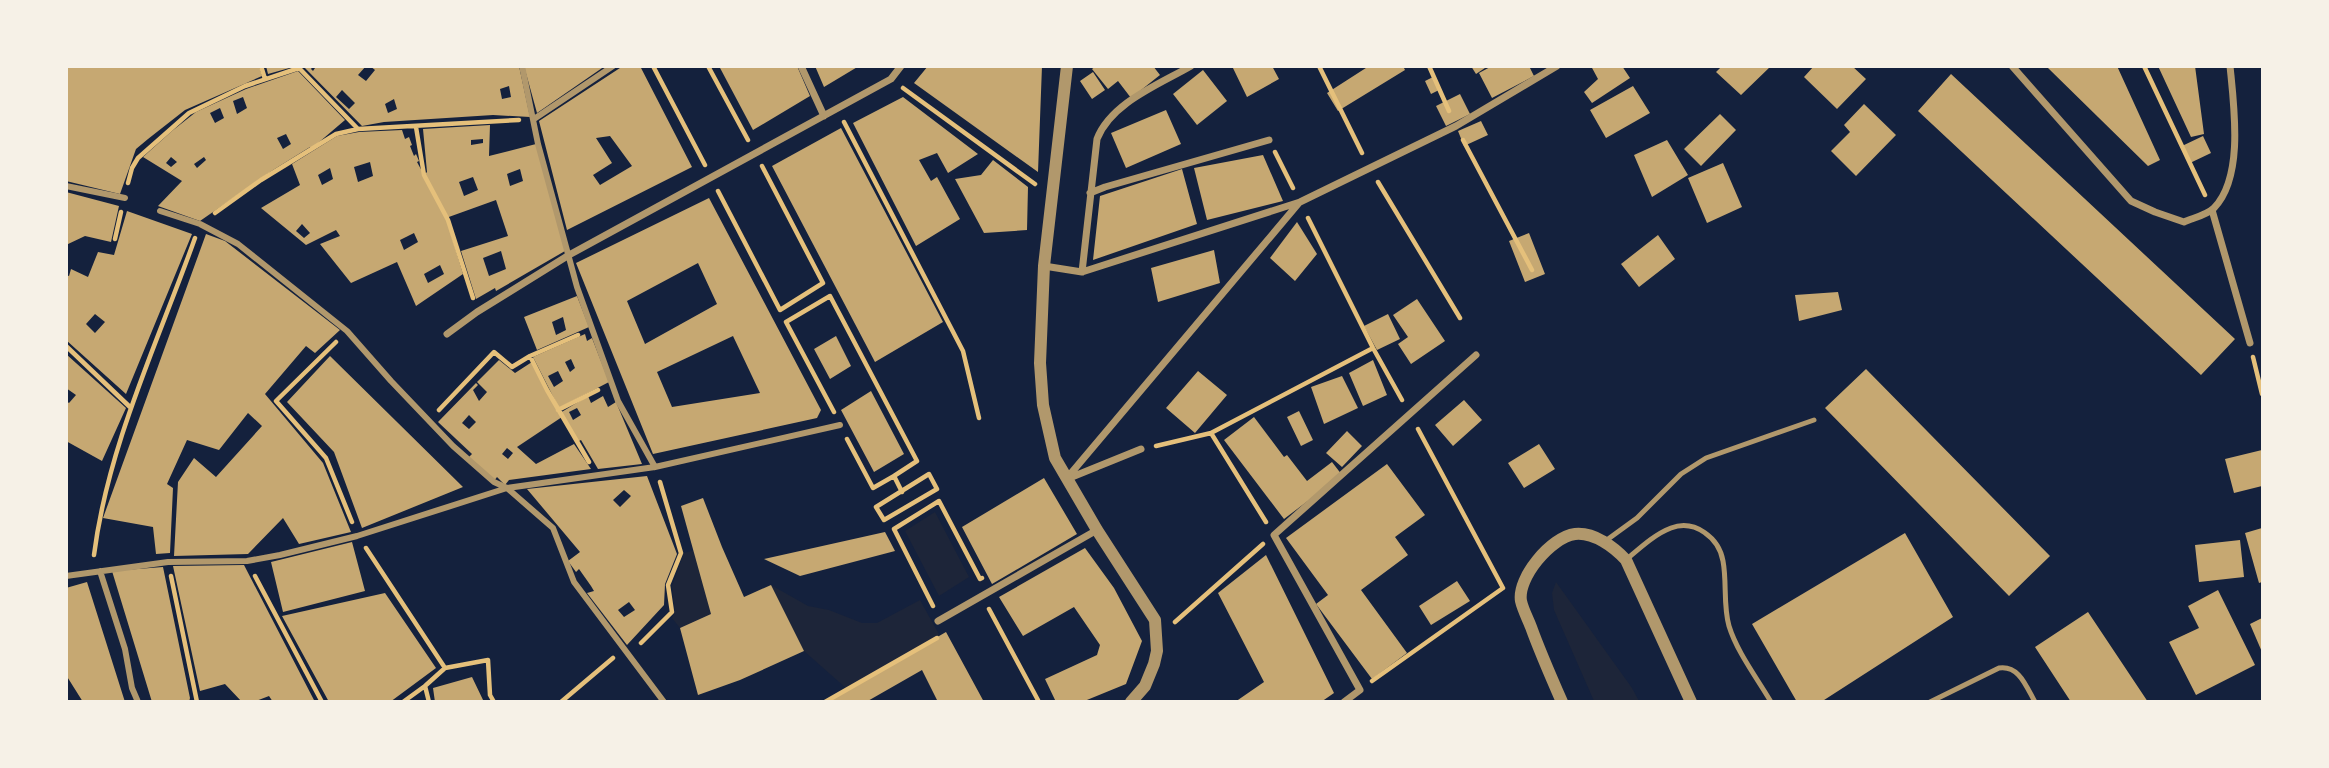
<svg xmlns="http://www.w3.org/2000/svg" width="2329" height="768" font-family="'Fira Sans Condensed',sans-serif">
	<style>
		.green { fill: #1d2539 }
		.building { fill: #c6a872; fill-rule: evenodd }
		.lines { fill: none; stroke-linecap: round; stroke-linejoin: round }
		.path { stroke: #e5c07b; stroke-width: 4.5 }
		.service { stroke: #b1986c; stroke-width: 5 }
		.pedestrian { stroke: #b1986c; stroke-width: 6 }
		.minor { stroke: #b1986c; stroke-width: 7 }
		.tertiary { stroke: #b1986c; stroke-width: 12 }
	</style>
	<rect width="100%" height="100%" fill="#14213d"/>
	<!-- green -->
	<path class="green" d="M935,512L969,577L939,596L905,531Z
		M695,550L711,614L680,628L672,618L675,611L672,586L684,553Z
		M1556,582L1632,688L1639,701H1594L1554,610L1552,593Z
		M771,585L808,606L829,610L862,623H877L920,600L940,636L847,689L804,651Z"/>
	<!-- building -->
	<path class="building" d="M66,66H259L262,76L185,110L148,139L136,149L120,194L66,181Z
		M266,66H293V67L268,74Z
		M303,66H313L311,69L313,71L315,68L313,66H366L358,75L366,81L375,70L370,66H519L530,117L493,115L384,122L362,126ZM509,86L511,97L502,99L500,89ZM342,90L355,103L349,109L336,97ZM394,99L397,109L388,113L385,104Z
		M524,66H605L537,113Z
		M623,66H640L692,167L567,230L539,121ZM610,136L632,166L600,185L593,175L612,163L596,138Z
		M719,66H797L810,96L753,130Z
		M815,66H859L824,87Z
		M928,66H1042L1038,172L914,83Z
		M1096,66H1153L1160,75L1131,98L1118,81L1108,89L1092,69Z
		M1232,66H1272L1279,79L1247,97Z
		M1369,66H1403L1405,70L1338,111L1327,93Z
		M1471,66H1488L1476,74Z
		M1492,66H1529L1534,76L1492,98L1479,73Z
		M1591,66H1622L1630,78L1592,103L1584,92L1598,79Z
		M1722,66H1771L1741,95L1716,72Z
		M1814,66H1852L1866,79L1837,109L1804,77Z
		M2053,66H2117L2160,160L2148,166L2048,68Z
		M2158,66H2195L2204,134L2191,137Z
		M1203,70L1227,101L1197,125L1173,94Z
		M298,71L345,120L311,149L310,147L273,170L200,221L158,206L182,181L143,157L172,131L196,112L246,89ZM243,97L247,108L237,114L233,101ZM220,108L224,118L215,123L210,113ZM286,134L291,144L283,149L277,138ZM171,157L177,162L171,167L166,163ZM204,157L206,160L197,168L194,164Z
		M1093,72L1105,90L1092,99L1080,81Z
		M1951,74L2235,339L2201,375L1918,111Z
		M1435,76L1441,89L1431,94L1425,81Z
		M1633,86L1650,113L1606,138L1590,110Z
		M1460,94L1470,114L1446,126L1436,106Z
		M903,97L978,154L948,173L937,153L919,160L931,181L937,177L960,219L916,246L853,123Z
		M1864,104L1896,135L1856,176L1831,151L1850,132L1844,125Z
		M1166,110L1181,144L1126,168L1111,133Z
		M1720,114L1736,130L1701,166L1684,149Z
		M1481,121L1488,135L1464,146L1458,131Z
		M490,125L489,156L536,144L565,251L496,291L495,288L476,299L461,251L508,236L496,200L446,218L463,274L416,306L397,262L351,283L320,244L340,236L336,230L306,245L261,208L300,185L292,164L337,136L359,132L402,130L405,139L409,137L412,145L410,146L414,156L416,154L419,161L417,162L424,175L427,172L423,129ZM483,139V143L471,145V140ZM370,162L373,176L358,182L354,167ZM330,168L333,179L322,185L318,175ZM520,169L523,181L510,186L507,174ZM473,177L478,190L464,196L459,182ZM302,224L310,233L304,238L296,231ZM414,233L418,242L404,250L400,240ZM501,251L506,269L489,276L483,258ZM440,265L444,274L428,283L424,274Z
		M841,128L943,322L875,362L772,166Z
		M2203,136L2211,153L2190,163L2182,146Z
		M1667,140L1688,175L1652,197L1634,155Z
		M1263,155L1283,201L1207,220L1194,168Z
		M993,160L1028,187L1027,230L984,233L955,179L981,175Z
		M1723,163L1742,207L1707,223L1688,178Z
		M1182,169L1197,224L1093,260L1100,196Z
		M66,192L119,206L111,242L85,236L66,245Z
		M709,198L821,410L817,418L653,454L576,263ZM698,263L717,304L645,344L627,301ZM733,336L760,393L672,407L657,372Z
		M127,211L192,234L126,394L66,340V275L69,276L71,269L88,277L98,252L114,255ZM95,314L105,322L95,333L86,324Z
		M1297,222L1317,254L1295,281L1270,258Z
		M1529,233L1545,274L1525,282L1509,241Z
		M206,234L225,241L340,330L315,353L306,346L265,394L323,463L351,532L299,544L283,518L248,554L174,556L178,482L194,458L216,477L262,426L248,413L219,450L187,440L167,484L173,488L170,553L156,554L153,527L103,518Z
		M1658,235L1675,259L1639,287L1621,264Z
		M1214,250L1220,283L1158,302L1151,268Z
		M1838,292L1842,310L1799,321L1795,295Z
		M577,296L589,327L537,350L524,317ZM563,317L566,330L556,335L552,322Z
		M1417,299L1445,341L1411,364L1398,344L1408,337L1393,315Z
		M1388,314L1400,339L1377,350L1364,326Z
		M585,334L587,341L592,338L609,382L559,408L533,357ZM571,359L575,368L570,372L565,362ZM558,371L563,381L554,387L548,376Z
		M836,336L851,366L830,379L814,349Z
		M66,354L126,408L102,461L66,441V401L69,403L76,395L66,388Z
		M330,356L463,487L362,528L334,452L287,402Z
		M499,360L515,373L532,362L560,413L588,396L591,403L603,396L608,407L616,402L642,464L598,469L581,440L577,442L562,417L517,447L536,464L574,444L591,469L509,480L505,485L497,477L494,481L468,458L472,454L438,422L476,383L478,385L473,390L479,401L487,392L477,382ZM577,408L581,415L573,420L569,412ZM469,415L476,422L469,429L462,423ZM507,448L513,453L508,459L502,454Z
		M1373,360L1387,395L1363,406L1349,373Z
		M1866,369L2050,556L2009,596L1825,408Z
		M1198,371L1227,395L1195,433L1166,408Z
		M1342,376L1358,408L1324,424L1311,387Z
		M871,391L904,454L874,472L841,410Z
		M1464,400L1482,420L1453,446L1435,425Z
		M1299,411L1313,440L1301,446L1287,417Z
		M1254,417L1284,457L1287,455L1307,481L1332,462L1342,475L1284,519L1224,440Z
		M1347,431L1362,446L1342,467L1326,453Z
		M1539,444L1555,469L1524,488L1508,463Z
		M2262,450V486L2234,493L2225,459Z
		M1387,464L1425,515L1395,537L1408,555L1361,590L1407,653L1372,679L1316,604L1328,595L1286,538Z
		M647,476L677,554L665,584L664,605L627,645L587,593L594,591L591,586L579,569L576,572L568,561L580,552L527,489ZM624,490L631,496L620,507L613,500ZM629,602L635,610L624,617L618,610Z
		M1044,478L1077,534L992,584L962,527Z
		M703,498L722,547L744,597L771,585L804,651L740,680L698,695L680,628L711,614L681,506Z
		M2262,528V582L2259,583L2245,533Z
		M885,532L895,551L800,576L764,559Z
		M1905,533L1953,617L1821,702H1797L1752,624Z
		M2240,540L2244,577L2199,582L2195,545Z
		M352,542L365,591L283,612L271,562Z
		M1085,548L1114,588L1142,641L1126,684L1082,702H1056L1045,679L1097,655L1100,645L1074,607L1023,636L999,597Z
		M1266,555L1334,693L1321,702H1235L1264,682L1218,593Z
		M244,565L315,702H273L269,696L253,702H242L225,684L200,691L173,566Z
		M163,567L190,698L189,702H152L112,571Z
		M1457,581L1470,601L1431,625L1419,606Z
		M87,582L125,702H83L66,675V588Z
		M2218,590L2255,665L2196,695L2169,642L2199,628L2188,606Z
		M385,593L436,668L390,702H329L282,616Z
		M2088,612L2148,702H2071L2035,647Z
		M2262,618V652L2250,624Z
		M946,632L984,702H938L922,670L866,702H825Z
		M472,677L484,702H435L433,688Z"/>
	<g class="lines">
		<!-- path -->
		<path class="path" d="M261,66L265,79
			M653,66L705,165
			M708,66L748,140
			M1319,66L1362,153
			M1429,66L1449,111
			M2144,66L2205,195
			M903,88L1035,184
			M844,122L963,351L979,418
			M416,127L424,175L448,220L473,298
			M1463,140L1532,270
			M1275,152L1293,188
			M1378,182L1460,318
			M128,183L132,168L138,158L189,113L245,86L299,68L358,129L519,120
			M718,191L780,310L823,283L762,166
			M215,213L261,180L336,134L358,129
			M1308,218L1373,348L1402,400
			M115,239L121,212
			M336,342L276,401L326,458L352,522
			M66,346L131,408
			M530,356L547,390L589,462
			M2253,357L2262,394
			M439,410L494,352L512,367L530,356L578,335
			M558,410L598,390
			M834,412L786,322L830,296L917,461L894,476
			M1211,433L1266,522
			M847,439L873,488L894,476L902,492
			M1156,446L1211,433L1373,348
			M929,474L937,489L884,520L876,507Z
			M366,548L445,668L488,660L490,695L494,702
			M94,555C108,445 158,342 195,238
			M171,576L197,702
			M255,576L322,702
			M933,606L894,529L939,501L980,579L982,578
			M989,609L1039,702
			M1175,622L1263,544
			M641,643L672,612L668,585L681,553L660,482
			M1372,681L1503,588L1418,429
			M425,686L429,702
			M403,702L425,686L445,668
			M561,702L613,658
			M825,702L937,638"/>
		<!-- service -->
		<path class="service" d="M1604,542L1637,518L1681,474L1706,458L1814,420
			M1627,559C1640,548 1655,534 1671,528C1695,519 1719,538 1723,561C1727,582 1723,605 1729,626C1737,652 1757,678 1771,702
			M1930,702L1999,668C2019,665 2026,686 2035,702"/>
		<!-- pedestrian -->
		<path class="pedestrian" d="M522,66L538,144L577,287L618,401L655,467
			M534,119L613,66
			M66,186L125,198
			M160,211L200,224L238,244L347,331L391,381L453,446L494,482L507,488L553,528L574,582L664,702
			M100,571L125,649L132,688L138,702
			M66,576L168,562L247,561L280,555L357,536L507,488L655,467L840,425"/>
		<!-- minor -->
		<path class="minor" d="M801,66L824,116
			M2012,66L2131,201L2155,212L2184,222C2193,218 2207,215 2214,208C2244,177 2234,107 2230,66
			M1090,193L1105,187L1269,140
			M2212,210L2250,343
			M1044,266L1082,272L1300,202L1456,126L1557,66
			M1082,272L1097,139C1111,103 1158,85 1191,66
			M447,334L477,312L569,255L891,79L901,66
			M1067,478L1298,204
			M1067,479L1141,449
			M938,621L1097,530
			M1344,702L1360,690L1274,535L1476,355"/>
		<!-- tertiary -->
		<path class="tertiary" d="M1067,66L1044,266L1040,363L1043,405L1055,458L1097,530L1155,620L1157,651L1154,664L1145,686L1131,702
			M1562,702C1551,677 1540,652 1531,627C1528,619 1523,610 1521,601C1517,578 1551,537 1575,534C1594,532 1614,547 1626,560L1691,702"/>
	</g>
	<!-- border -->
	<rect width="2329" height="768" fill="none" stroke="#f6f1e7" stroke-width="136"/>
</svg>
